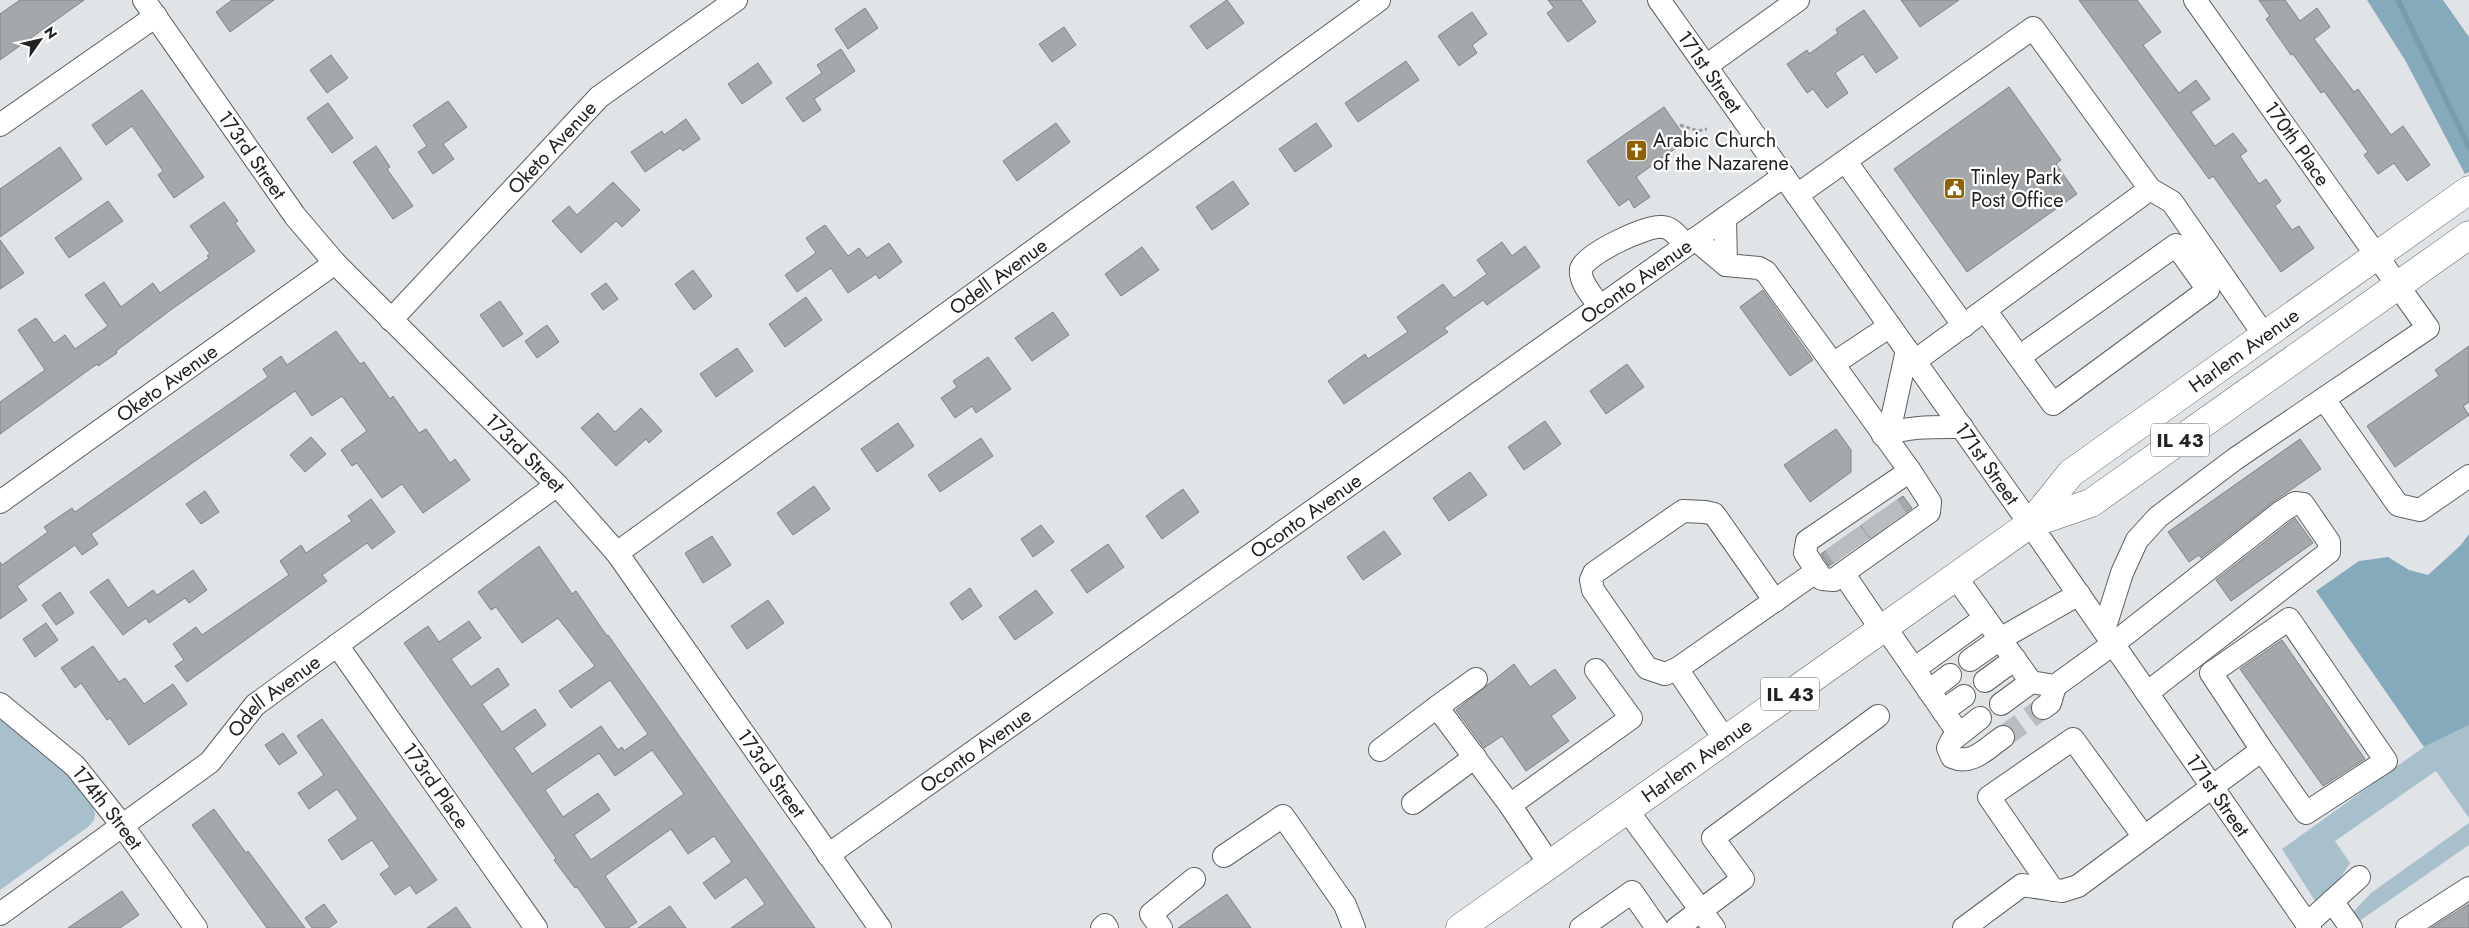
<svg xmlns="http://www.w3.org/2000/svg" width="2469" height="928" font-family="Jost,sans-serif">
	<style>
		.green { fill: #a8c0cc }
		.forest { fill: #84aabc }
		.lines { fill: none; stroke-linecap: round; stroke-linejoin: round }
		.stream { stroke: #779cae; stroke-width: 5.5 }
		.building { fill: #a5a8aa; stroke: #808385; fill-rule: evenodd }
		.minor-tunnel { stroke: #babdbf; stroke-width: 22; stroke-dasharray: 22 11; stroke-linecap: butt }
		.minor-casing { stroke: #5d6062; stroke-width: 24 }
		.major-casing { stroke: #5d6062; stroke-width: 29 }
		.path { stroke: #9a9d9e; stroke-width: 3; stroke-dasharray: 4 2.5; stroke-linecap: butt }
		.minor { stroke: #fff; stroke-width: 22 }
		.major { stroke: #fff; stroke-width: 28 }
		.labels { text-anchor: middle; dominant-baseline: central; stroke-width: 4.5; stroke-linejoin: round; paint-order: stroke }
		.shield { fill: #fff; stroke: #646465; stroke-width: 1 }
		.shield-label { font-size: 19px; font-weight: bold; fill: #212223 }
		.street-label { font-size: 20px; fill: #212223; stroke: #fff }
		.poi-label { font-size: 20px; fill: #212223; stroke: #fff; text-anchor: start }
	</style>
	<rect width="100%" height="100%" fill="#e0e4e6"/>
	<!-- green -->
	<path class="green" d="M0,711L52,753L91,803L95,813L94,820L88,827L0,890Z
		M2469,725V818L2436,771L2335,841L2350,863L2329,895L2317,904L2282,849L2424,747Z
		M2469,823V845L2358,922L2353,912L2371,893Z"/>
	<!-- forest -->
	<path class="forest" d="M2367,0H2443L2469,37V172L2465,174L2405,60Z
		M2469,534V725L2424,747L2316,591L2359,561L2374,559L2388,557L2409,570L2428,575L2461,545Z"/>
	<g class="lines">
		<!-- stream -->
		<path class="stream" d="M2398,0L2469,147"/>
	</g>
	<!-- building -->
	<path class="building" d="M20,0H84L0,60V14Z
		M232,0H274L230,32L216,12Z
		M1227,0L1244,23L1207,49L1190,26Z
		M1548,0H1581L1596,22L1568,42L1547,13L1554,8Z
		M1901,0H1959L1920,27Z
		M2079,0H2137L2161,32L2143,45L2166,76L2179,93L2196,80L2210,99L2191,112L2215,146L2233,133L2247,151L2240,156L2259,184L2266,179L2281,201L2275,206L2292,230L2299,226L2314,248L2281,272L2213,176L2209,179Z
		M2259,0H2285L2300,21L2317,8L2330,27L2314,39L2354,92L2358,89L2391,135L2403,126L2430,165L2407,181L2394,163L2378,174L2364,155L2368,152L2324,91L2321,93L2293,54L2291,55L2266,19L2270,16Z
		M865,8L878,28L848,49L835,29Z
		M1864,10L1898,58L1876,73L1863,54L1835,73L1848,93L1827,108L1813,89L1807,93L1787,64L1807,50L1809,54L1838,33L1836,29Z
		M1472,12L1487,34L1472,45L1477,53L1459,66L1438,36Z
		M1064,27L1076,45L1052,62L1039,44Z
		M841,49L855,71L814,99L821,110L803,122L786,98L822,73L817,65Z
		M331,55L348,78L327,93L310,70Z
		M1406,61L1419,80L1358,122L1345,103Z
		M758,63L772,83L742,104L728,84Z
		M2009,87L2061,160L2056,164L2077,194L1967,272L1894,169Z
		M142,90L204,177L174,198L158,175L163,171L132,126L106,145L92,125Z
		M448,101L467,127L443,144L454,159L433,174L418,152L427,146L413,125Z
		M328,103L353,138L332,153L307,118Z
		M1664,107L1687,140L1636,177L1650,197L1634,208L1629,199L1619,206L1587,161Z
		M686,119L700,139L683,151L680,148L645,172L631,152L662,131L664,135Z
		M1056,123L1070,142L1017,181L1003,161Z
		M1316,123L1332,146L1295,172L1279,149Z
		M376,146L390,167L387,169L413,206L393,219L353,162Z
		M60,147L82,179L0,237V189Z
		M1233,181L1249,204L1212,230L1196,207Z
		M613,182L640,210L622,227L616,221L581,253L552,221L569,206L577,215Z
		M108,201L123,221L69,258L55,238Z
		M224,202L238,221L235,223L255,251L172,309L116,351L117,353L98,366L97,364L0,434V402L45,370L18,330L36,318L54,343L65,335L75,349L108,326L85,295L104,282L121,307L153,283L160,293L209,258L207,256L210,254L190,226Z
		M825,225L848,256L859,248L867,258L889,243L902,262L879,279L876,274L848,293L831,268L797,292L785,275L816,253L806,238Z
		M0,240L24,273L0,289Z
		M1502,242L1512,256L1525,246L1540,267L1487,305L1483,300L1444,328L1448,332L1344,404L1328,381L1365,354L1368,359L1408,332L1397,317L1443,284L1454,298L1487,274L1477,260Z
		M1142,247L1159,270L1121,296L1105,274Z
		M693,270L712,296L694,310L675,284Z
		M606,283L618,299L603,310L591,294Z
		M1763,290L1813,360L1790,376L1740,307Z
		M806,297L822,320L785,347L769,324Z
		M500,301L523,334L503,347L480,315Z
		M1053,312L1069,335L1032,361L1015,338Z
		M547,325L559,342L537,358L525,341Z
		M336,331L360,364L364,362L390,399L393,396L419,433L426,429L450,463L455,459L470,480L423,513L402,484L382,498L357,463L352,466L341,450L367,431L342,396L312,416L295,391L91,534L98,544L82,555L75,545L17,586L27,600L0,619V562L2,565L48,532L44,527L72,508L75,512L268,377L263,369L281,356L287,365Z
		M2469,346V402L2463,406L2469,415L2395,467L2367,426L2439,376L2435,370Z
		M737,348L753,371L716,397L700,374Z
		M988,357L1011,389L976,413L972,406L955,418L941,398L957,387L953,381Z
		M1627,364L1644,387L1606,414L1590,391Z
		M641,408L662,431L649,443L646,439L616,466L581,428L598,413L615,432Z
		M1545,421L1561,444L1524,470L1508,447Z
		M898,423L914,446L877,472L861,449Z
		M1836,429L1851,450V472L1810,502L1784,465Z
		M311,437L326,454L305,472L290,455Z
		M981,438L993,456L940,492L928,475Z
		M2300,439L2321,469L2273,502L2201,558L2199,555L2189,562L2168,532Z
		M1470,472L1487,495L1449,521L1433,498Z
		M814,486L830,509L793,535L777,513Z
		M1183,489L1199,512L1162,539L1146,516Z
		M205,491L219,512L201,524L186,504Z
		M1903,496L1912,508L1829,566L1821,554Z
		M371,499L395,532L372,549L367,543L322,575L327,581L187,682L175,666L184,660L173,644L196,627L202,635L289,575L280,561L301,545L306,553L352,521L348,516Z
		M2295,518L2313,543L2231,601L2216,580Z
		M1041,525L1054,542L1033,557L1021,539Z
		M1384,531L1401,554L1363,580L1347,557Z
		M712,536L731,565L703,583L685,553Z
		M1108,544L1124,567L1087,593L1071,570Z
		M539,546L572,594L576,591L607,636L608,635L815,928H731L765,904L746,877L715,899L703,883L732,862L714,836L688,854L671,829L605,876L637,922L628,928H606L577,887L575,888L554,860L556,858L404,643L428,626L439,642L469,621L481,638L451,659L471,687L498,668L509,685L482,704L502,732L535,709L546,725L514,748L532,774L601,726L618,750L622,747L624,751L648,734L610,680L571,708L559,691L595,666L558,618L522,643L496,607L491,610L478,592ZM652,750L684,794L591,860L574,835L610,810L598,793L563,817L545,790L599,753L615,776Z
		M193,570L207,590L189,603L185,598L149,623L146,618L123,635L90,592L108,579L128,608L153,590L157,595Z
		M970,588L982,606L962,620L950,603Z
		M1036,590L1053,613L1015,640L999,617Z
		M60,592L74,613L56,625L42,605Z
		M768,600L784,623L747,649L731,626Z
		M46,623L58,640L35,657L23,639Z
		M2282,640L2365,759L2323,786L2240,669Z
		M93,646L119,682L125,678L144,704L173,684L187,704L129,745L110,718L107,720L81,683L75,688L61,668Z
		M1514,664L1530,687L1555,669L1576,698L1551,716L1569,741L1526,771L1502,736L1484,748L1456,710Z
		M322,719L437,880L416,894L410,885L395,895L380,874L390,867L372,840L342,860L328,840L358,819L337,789L309,809L298,793L324,775L297,736Z
		M283,733L297,753L279,765L265,745Z
		M214,809L246,853L248,851L305,928H267L192,825Z
		M122,891L139,915L120,928H68Z
		M1227,894L1251,928H1178Z
		M324,904L337,922L329,928H312L305,918Z
		M2469,904V928H2431Z
		M670,906L686,928H638Z
		M456,907L471,928H427Z"/>
	<g class="lines">
		<!-- minor-tunnel -->
		<path class="minor-tunnel" d="M1888,506L1897,519
			M1870,518L1880,532
			M1851,532L1860,545
			M1834,544L1843,557
			M2003,737L2043,708"/>
		<defs>
			<g id="minor">
				<path id="s1" d="M144,0L295,216L335,263L557,485L617,553L880,928"/>
				<path id="s2" d="M1659,0L2030,524L2310,928"/>
				<path d="M1706,66L1798,0"/>
				<path d="M0,125L156,16"/>
				<path d="M1846,162L1964,326"/>
				<path d="M1797,195L2033,28L2150,189L2172,202L2264,335"/>
				<path d="M1725,218L1726,265"/>
				<path d="M1695,239L1726,265L1759,268L1766,272L1833,364L1890,326"/>
				<path d="M1600,306C1593,297 1579,282 1581,269C1585,254 1647,225 1662,227C1672,227 1679,238 1686,245"/>
				<path d="M1985,310L2053,404L2208,290L2176,245L2019,357"/>
				<path id="s3" d="M391,320L599,97L736,0"/>
				<path d="M1915,361L2150,189"/>
				<path d="M1833,364L1910,471L1807,541L1805,553L1822,579L1834,580L1843,573"/>
				<path d="M2324,399L2398,505L2420,510L2469,476"/>
				<path d="M1883,435L1893,414L1907,350"/>
				<path d="M1883,435C1909,426 1935,427 1962,427"/>
				<path id="s4" d="M0,502L335,263"/>
				<path id="s5" d="M617,553L1379,0"/>
				<path d="M1955,576L2031,682L2055,686L2113,644L2281,512L2295,503L2303,504L2329,542V552L2147,693"/>
				<path d="M1885,627L1959,734"/>
				<path d="M1881,629L1843,573L1929,512L1930,502L1910,471"/>
				<path d="M2104,630L2122,573L2137,540L2158,517L2235,459L2428,328L2195,0"/>
				<path id="s6" d="M337,645L536,928"/>
				<path d="M1970,660L2000,639L2079,594"/>
				<path d="M1677,669L1665,674L1647,668L1593,590L1591,580L1594,573L1683,511L1705,512L1714,514L1775,601"/>
				<path d="M1914,669L1985,618"/>
				<path d="M1985,681L2015,659"/>
				<path d="M1929,691L1950,675"/>
				<path id="s7" d="M0,704L75,766L122,825L196,928"/>
				<path d="M2001,704L2031,682"/>
				<path d="M1437,707L1476,679"/>
				<path d="M2043,708L2050,703L2055,686"/>
				<path d="M1943,711L1964,696"/>
				<path d="M1980,718L1952,740L1948,748L1952,757C1972,766 1987,748 2003,737"/>
				<path d="M1725,740L1677,669L1817,571"/>
				<path d="M1380,750L1437,707L1510,805L1550,865"/>
				<path d="M1413,803L1475,757"/>
				<path d="M1510,805L1631,718L1596,670"/>
				<path d="M1627,810L1714,928"/>
				<path id="s8" d="M828,855L1784,176"/>
				<path d="M1224,856L1283,816L1345,905L1354,928"/>
				<path d="M2053,890L1989,797L2073,739L2144,837"/>
				<path d="M2332,901L2351,928"/>
				<path id="s9" d="M0,914L210,762L255,705L557,485"/>
				<path d="M2307,924L2359,877"/>
				<path d="M1102,928L1105,925L1107,928"/>
				<path d="M1161,928L1151,914L1194,879"/>
				<path d="M1581,928L1632,892L1657,928"/>
				<path d="M1677,928L1743,879L1713,838L1878,716"/>
				<path d="M1964,928L2022,885L2062,891L2078,886L2262,750L2211,673L2289,619L2386,761L2306,813L2262,750"/>
				<path d="M2407,928L2469,888"/>
			</g>
			<g id="major">
				<path d="M2030,524L2091,503L2469,235"/>
				<path id="s10" d="M1460,928L2030,524L2071,473L2469,190"/>
			</g>
		</defs>
		<!-- minor casing -->
		<use href="#minor" class="minor-casing"/>
		<!-- major casing -->
		<use href="#major" class="major-casing"/>
		<!-- path -->
		<path class="path" d="M1680,125L1698,131L1707,129"/>
		<!-- minor -->
		<use href="#minor" class="minor"/>
		<!-- major -->
		<use href="#major" class="major"/>
	</g>
	<!-- icons -->
	<defs>
		<symbol id="church-square" viewBox="-11 -11 22 22"><rect x="-9" y="-9" width="18" height="18" rx="4" fill="#8d6306" stroke="#fff"/><path d="M-1.2-6h2.4v3.5h3.3v2.4h-3.3V6h-2.4V-.1h-3.3v-2.4h3.3Z" fill="#fff"/></symbol>
		<symbol id="civic-square" viewBox="-11 -11 22 22"><rect x="-9" y="-9" width="18" height="18" rx="4" fill="#8d6306" stroke="#fff"/><path d="M-.6-6.5H3V-4.5H.6V-3L4-1V1h2V6H-6V1h2V-1L-.6-3ZM-1.2 2.5V6h2.4V2.5Z" fill="#fff"/></symbol>
	</defs>
	<g fill-rule="evenodd">
		<use href="#church-square" x="1624" y="138" width="25" height="25"/>
		<use href="#civic-square" x="1942" y="176" width="25" height="25"/>
	</g>
	<g class="labels">
		<!-- shield labels -->
		<g class="shield">
			<rect x="2151" y="423.5" width="58" height="33" rx="4"/>
			<rect x="1761" y="677.5" width="58" height="33" rx="4"/>
		</g>
		<g class="shield-label">
			<text x="2180" y="440">IL 43</text>
			<text x="1790" y="694">IL 43</text>
		</g>
		<!-- street labels -->
		<g class="street-label">
			<text stroke="none"><textPath href="#s2" startOffset="88">171st Street</textPath></text>
			<text transform="translate(2297 144) rotate(55)">170th Place</text>
			<text stroke="none"><textPath href="#s3" startOffset="236">Oketo Avenue</textPath></text>
			<text stroke="none"><textPath href="#s1" startOffset="189">173rd Street</textPath></text>
			<text stroke="none"><textPath href="#s5" startOffset="471">Odell Avenue</textPath></text>
			<text stroke="none"><textPath href="#s8" startOffset="991">Oconto Avenue</textPath></text>
			<text stroke="none"><textPath href="#s10" startOffset="976">Harlem Avenue</textPath></text>
			<text stroke="none"><textPath href="#s4" startOffset="205">Oketo Avenue</textPath></text>
			<text stroke="none"><textPath href="#s1" startOffset="594">173rd Street</textPath></text>
			<text stroke="none"><textPath href="#s2" startOffset="568">171st Street</textPath></text>
			<text stroke="none"><textPath href="#s8" startOffset="586">Oconto Avenue</textPath></text>
			<text stroke="none"><textPath href="#s9" startOffset="352">Odell Avenue</textPath></text>
			<text stroke="none"><textPath href="#s8" startOffset="181">Oconto Avenue</textPath></text>
			<text stroke="none"><textPath href="#s10" startOffset="290">Harlem Avenue</textPath></text>
			<text stroke="none"><textPath href="#s1" startOffset="999">173rd Street</textPath></text>
			<text stroke="none"><textPath href="#s6" startOffset="172">173rd Place</textPath></text>
			<text stroke="none"><textPath href="#s2" startOffset="972">171st Street</textPath></text>
			<text stroke="none"><textPath href="#s7" startOffset="150">174th Street</textPath></text>
		</g>
		<!-- poi labels -->
		<g class="poi-label">
			<text x="1653" y="140">Arabic Church<tspan x="1653" dy="23">of the Nazarene</tspan></text>
			<text x="1971" y="177">Tinley Park<tspan x="1971" dy="23">Post Office</tspan></text>
		</g>
	</g>
	<!-- north arrow -->
	<g transform="translate(40 40) rotate(56)" stroke="#ffffff" stroke-width="4" paint-order="stroke">
	<path d="M0-4L9 19L0 12L-9 19Z" fill="#212223"/>
	<text y="-8" font-size="14" font-weight="bold" text-anchor="middle" fill="#212223">N</text>
	</g>
</svg>
